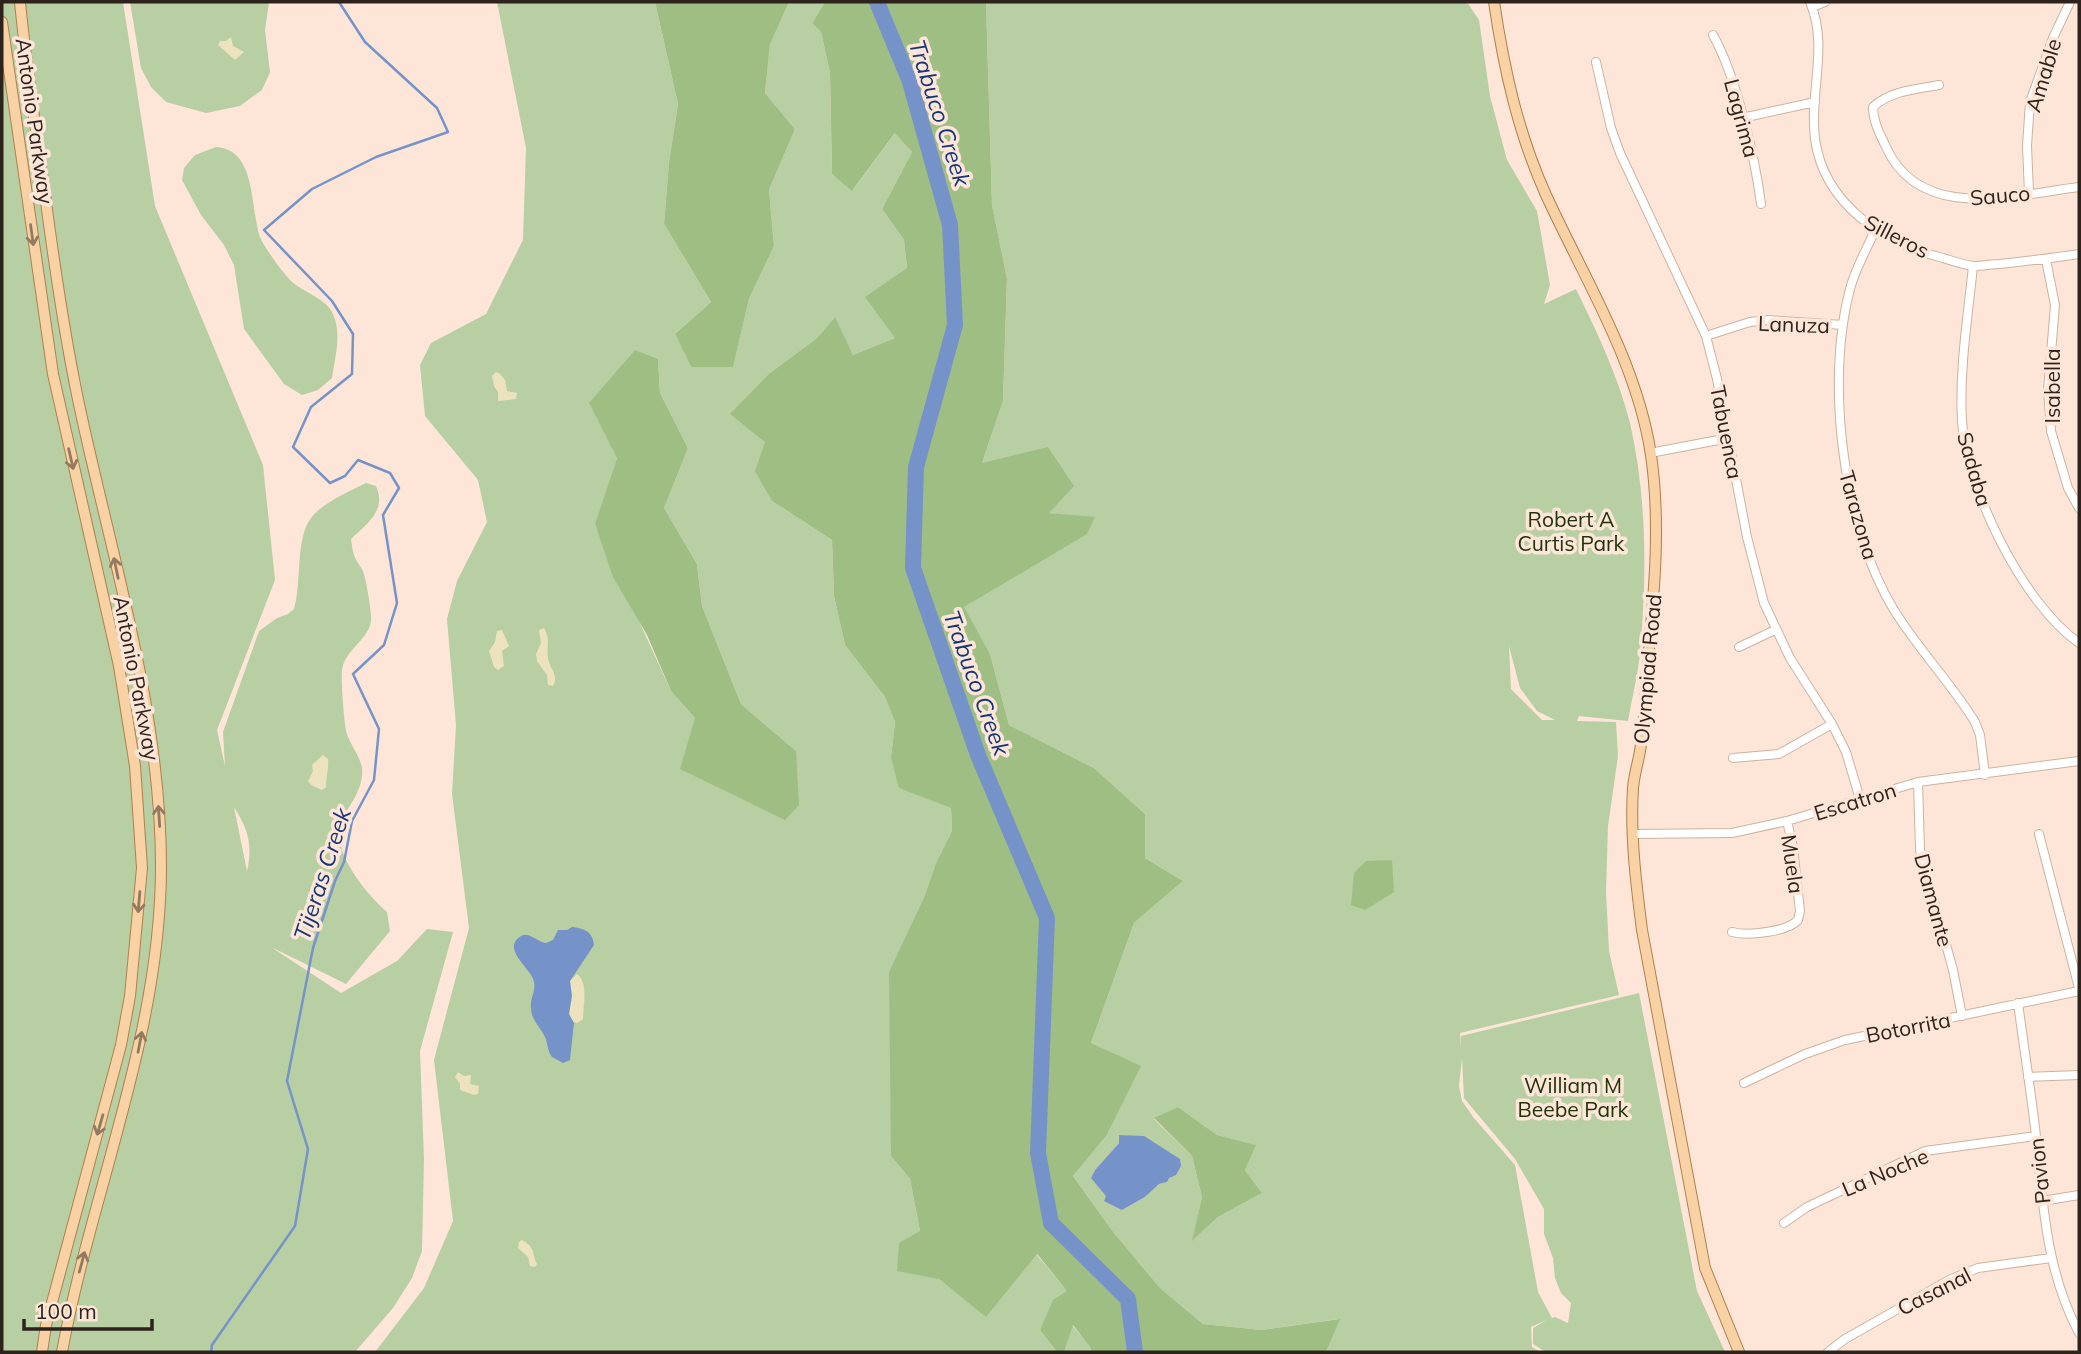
<svg xmlns="http://www.w3.org/2000/svg" width="2081" height="1354" font-family="Mulish,sans-serif">
	<style>
		.green { fill: #b8cfa3; fill-rule: evenodd }
		.forest { fill: #9fbe84 }
		.sand { fill: #ece2bd }
		.water { fill: #7693c9 }
		.lines { fill: none; stroke-linecap: round; stroke-linejoin: round }
		.stream { stroke: #7693c9; stroke-width: 2.5 }
		.river { stroke: #7693c9; stroke-width: 16 }
		.minor-casing { stroke: #cdb2a0; stroke-width: 10 }
		.major-casing { stroke: #ae804d; stroke-width: 12 }
		.minor { stroke: #fff; stroke-width: 8 }
		.major { stroke: #f8d1a4; stroke-width: 10 }
		.oneway { stroke: #927a60 }
		.labels { text-anchor: middle; dominant-baseline: central; stroke-width: 7; stroke-linejoin: round; paint-order: stroke }
		.street-label { font-size: 21px; fill: #2d221c; stroke: #fde6d8 }
		.park-label { font-size: 21px; fill: #213409; stroke: #fde6d8 }
		.water-label { font-size: 23px; font-style: italic; fill: #153576; stroke: #fde6d8 }
	</style>
	<rect width="100%" height="100%" fill="#fde6d8"/>
	<!-- green -->
	<path class="green" d="M2,2H123L155,206L263,465L275,580L217,730L225,766L223,732L259,631L277,618L288,614L294,609C302,583 295,539 311,518C324,502 348,492 366,483L376,486C387,510 367,524 351,539C352,544 352,550 354,555C356,562 362,567 364,574C367,586 370,603 371,616C373,638 345,648 342,670C341,680 344,726 347,734C351,746 360,756 362,768C364,787 352,802 343,817C326,846 366,894 387,912L390,931L346,984L271,947L341,993L397,961L427,929L453,932L420,1051L424,1159L422,1251L412,1278L393,1308L355,1352H2ZM234,807C248,829 253,845 247,871Z
		M130,2H269L265,30L270,72L262,90L240,106L206,113L166,102L151,87L141,68Z
		M497,2H655L678,104L669,162L664,224L711,302L675,334L691,367L733,366L749,299L774,246L769,190L795,129L765,93L770,43L789,2H825L812,23L821,32L830,73L832,174L853,190L896,132L912,152L882,209L904,240L907,268L895,338L853,355L834,318L817,338L770,373L765,442L772,501L832,540L834,596L845,645L885,697L895,722L891,757L951,807L952,831L936,863L923,900L891,1156L910,1179L920,1231L939,1279L986,1316L1036,1254L1068,1292L1040,1330L1057,1352H375L424,1288L453,1221L434,1060L469,928L452,794L456,725L447,619L457,581L487,522L478,480L425,416L420,365L431,343L486,314L523,240L526,148ZM658,359L660,393L688,448L664,508L697,564L702,606L741,704L796,751L695,718L671,691L595,525L617,458Z
		M986,2H1467L1479,20L1490,96L1507,160L1537,211L1550,285L1544,304L1576,289C1597,332 1618,376 1630,423C1647,498 1647,576 1640,652C1638,675 1632,698 1628,721L1579,716L1577,721L1616,722L1618,756L1608,826L1606,892L1609,951L1619,995L1460,1033L1461,1048V1036L1639,993L1697,1291L1725,1352H1546L1533,1344V1328L1547,1320L1531,1327L1532,1347L1540,1352H1326L1339,1319L1262,1330L1203,1324L1160,1288L1114,1233L1073,1176L1107,1135L1140,1067L1091,1043L1134,923L1183,881L1145,858V814L1094,768L1009,725L990,654L963,607L1086,534L1094,518L1048,513L982,463L1003,401L1007,279L992,205ZM1509,646L1520,688L1537,711L1555,720H1542L1511,689ZM1462,1058L1464,1098L1515,1159L1544,1209V1234L1553,1258L1555,1278L1561,1293L1571,1303L1568,1323L1555,1317L1552,1318L1538,1292L1515,1165L1473,1117L1462,1101L1459,1086ZM1178,1107L1217,1135L1255,1145L1245,1170L1262,1193L1218,1217L1193,1240L1202,1197L1192,1156L1154,1119ZM1119,1135L1129,1136L1167,1182L1159,1184L1145,1197L1122,1210L1091,1178L1095,1170L1119,1143Z
		M216,147C257,149 250,209 260,237C264,247 283,273 291,281C303,292 327,299 333,314C342,334 335,357 332,378L318,390L302,395L284,384L244,329L234,265L224,245L201,215L182,180L184,168L195,155Z
		M1072,1325L1092,1348L1091,1352H1064Z"/>
	<!-- forest -->
	<path class="forest" d="M655,2H789L770,44L765,93L795,129L769,190L774,246L749,299L733,367H691L675,334L711,302L664,224L669,162L678,104Z
		M825,2H986L992,205L1007,279L1003,401L982,463L1048,447L1074,486L1049,513L1095,517L1087,534L964,607L990,654L1009,725L1094,768L1145,814V858L1183,881L1134,923L1091,1043L1141,1066L1107,1135L1073,1176L1114,1233L1160,1288L1203,1324L1262,1330L1340,1319L1326,1352H1091V1348L1073,1325L1064,1352H1057L1040,1330L1053,1300L1067,1291L1037,1254L986,1317L939,1279L897,1271L899,1243L920,1231L910,1179L891,1156L889,972L923,900L936,863L952,831L951,808L899,788L891,757L895,722L885,697L845,645L834,596L832,540L772,501L755,471L765,442L730,414L770,373L817,338L835,317L853,355L895,338L865,297L907,268L904,240L882,209L912,152L895,133L852,191L832,174L830,73L821,32L812,23Z
		M635,350L658,359L660,393L688,448L664,508L697,564L702,606L741,704L796,751L799,805L785,820L680,769L695,718L671,691L647,635L613,577L595,524L617,458L589,403Z
		M1392,860L1394,892L1365,910L1351,905L1354,873L1366,861Z
		M1178,1107L1217,1135L1256,1145L1245,1170L1262,1193L1218,1217L1192,1241L1202,1197L1192,1156L1154,1118Z"/>
	<!-- sand -->
	<path class="sand" d="M231,37L233,46L244,52L235,60L218,45L220,41H226Z
		M496,372L499,373L505,380L507,391L517,393L516,399L498,401V392L494,386L492,376Z
		M544,628C551,640 546,646 548,658C550,670 559,674 553,686L548,685L547,675L537,661L536,654L541,643L539,630Z
		M502,630L509,646L502,651L504,666L498,670L494,667L489,651L495,642L497,631Z
		M323,755L328,759C329,769 326,777 326,787L322,790L311,785L308,781L313,771L312,765Z
		M577,974C589,983 583,1006 583,1019L577,1023L571,1021C567,1009 571,994 570,981Z
		M458,1072L464,1076L471,1075L470,1084L479,1086L478,1094L474,1095L460,1090V1084L455,1077Z
		M522,1240C537,1249 531,1252 537,1264L535,1267L530,1266L528,1257L518,1248L519,1242Z"/>
	<!-- water -->
	<path class="water" d="M572,927C584,928 593,932 594,945L570,981L572,996L569,1014L574,1023L570,1060L563,1063L552,1057C547,1050 548,1044 545,1037C540,1026 531,1020 531,1008C530,998 536,991 534,982C532,969 500,949 521,936C529,931 537,942 546,943L553,940L558,930H567Z
		M1119,1135L1144,1136L1180,1159L1181,1166L1176,1175L1169,1178L1167,1182L1159,1184L1145,1197L1122,1210L1104,1201L1106,1196L1091,1178L1095,1170L1119,1143Z"/>
	<g class="lines">
		<!-- stream -->
		<path class="stream" d="M211,1352L212,1345L295,1226L308,1149L287,1081L313,948L335,881L344,862L352,821L374,780L379,729L353,674L384,645L397,603L383,515L399,488L390,473L358,460L345,476L330,483L293,447L311,407L352,374L353,334L332,301L264,230L312,189L376,157L448,132L437,108L365,42L339,2"/>
		<!-- river -->
		<path class="river" d="M877,2L910,82L950,225L955,325L916,467L913,568L978,755L1047,918L1038,1153L1051,1223L1128,1299L1135,1352"/>
		<defs>
			<path id="minor" d="M1810,2C1829,46 1809,93 1815,139C1824,204 1883,243 1943,258C1953,261 1964,265 1974,266C1982,266 1992,264 2000,264C2027,261 2053,258 2079,254
				M1812,7L1825,2
				M1713,35C1736,76 1755,157 1761,204
				M1596,62L1611,128L1620,153L1706,336L1717,379L1747,537L1764,603L1790,658L1832,724L1846,752L1860,799
				M1939,85C1916,89 1890,91 1873,107C1873,122 1880,134 1886,147C1920,223 2014,195 2079,187
				M1742,118L1815,102
				M2029,193L2027,146L2030,102L2053,38L2070,2
				M1875,230C1867,249 1855,269 1850,289C1825,382 1843,527 1894,610C1918,649 1951,683 1975,722L1980,735L1985,775
				M2046,260L2055,305L2048,390L2051,431L2068,488L2079,508
				M1973,266C1968,316 1959,370 1962,421C1966,488 2023,604 2079,643
				M1706,336L1750,322L1767,320L1843,325
				M1650,453L1729,438
				M1739,647L1775,630
				M1733,758L1779,754L1832,724
				M1918,782L1920,850L1953,970L1962,1016
				M1632,834L1732,833L1787,821L1918,782L2079,761
				M2039,834L2079,988
				M1732,932C1748,936 1787,932 1798,920L1800,911L1793,847L1787,821
				M2018,1003C2024,1048 2031,1092 2036,1136C2043,1204 2046,1271 2079,1333
				M2028,1077L2079,1075
				M1744,1083L1805,1054L1845,1040L2079,991
				M2042,1201L2079,1195
				M1784,1223L1807,1207L1925,1151L2036,1136
				M1828,1352L1845,1339L1949,1280L1978,1268L2051,1258"/>
			<path id="major" d="M20,2C26,64 35,125 44,187C54,264 65,342 82,418C114,565 161,715 161,866C161,1034 92,1189 62,1352
				M1494,2C1504,69 1518,133 1546,195C1585,280 1637,362 1651,455C1661,524 1654,593 1648,661C1645,691 1645,722 1640,751C1638,763 1634,775 1633,788C1630,835 1636,883 1642,930L1705,1268L1739,1352
				M2,22L53,374L119,666L135,766L142,868L130,996L121,1045L46,1325L42,1352"/>
		</defs>
		<!-- minor casing -->
		<use href="#minor" class="minor-casing"/>
		<!-- major casing -->
		<use href="#major" class="major-casing"/>
		<!-- minor -->
		<use href="#minor" class="minor"/>
		<!-- major -->
		<use href="#major" class="major"/>
	</g>
	<!-- one-way arrows -->
	<defs><path id="oneway-shaft" d="M-6 0H5M1.5-3L5.5 0L1.5 3" fill="none" stroke-width="1.6" stroke-linecap="round" stroke-linejoin="round" transform="scale(1.75)"/></defs>
	<g class="oneway">
		<use href="#oneway-shaft" transform="translate(32 235) rotate(82)"/>
		<use href="#oneway-shaft" transform="translate(71 459) rotate(77)"/>
		<use href="#oneway-shaft" transform="translate(116 568) rotate(-102)"/>
		<use href="#oneway-shaft" transform="translate(159 816) rotate(-94)"/>
		<use href="#oneway-shaft" transform="translate(139 902) rotate(95)"/>
		<use href="#oneway-shaft" transform="translate(140 1042) rotate(-79)"/>
		<use href="#oneway-shaft" transform="translate(100 1125) rotate(106)"/>
		<use href="#oneway-shaft" transform="translate(82 1262) rotate(-75)"/>
	</g>
	<g class="labels">
		<!-- street labels -->
		<g class="street-label">
			<text transform="translate(2043 75) rotate(-73)">Amable</text>
			<text transform="translate(1742 118) rotate(75)">Lagrima</text>
			<text transform="translate(35 121) rotate(82)">Antonio Parkway</text>
			<text transform="translate(2000 195) rotate(-5)">Sauco</text>
			<text transform="translate(1897 236) rotate(27)">Silleros</text>
			<text transform="translate(1794 324) rotate(2)">Lanuza</text>
			<text transform="translate(2052 386) rotate(-90)">Isabella</text>
			<text transform="translate(1727 432) rotate(79)">Tabuenca</text>
			<text transform="translate(1975 469) rotate(74)">Sadaba</text>
			<text transform="translate(1859 515) rotate(74)">Tarazona</text>
			<text transform="translate(1647 669) rotate(-85)">Olympiad Road</text>
			<text transform="translate(137 678) rotate(79)">Antonio Parkway</text>
			<text transform="translate(1855 801) rotate(-17)">Escatron</text>
			<text transform="translate(1793 864) rotate(82)">Muela</text>
			<text transform="translate(1934 900) rotate(75)">Diamante</text>
			<text transform="translate(1908 1027) rotate(-11)">Botorrita</text>
			<text transform="translate(2039 1171) rotate(-96)">Pavion</text>
			<text transform="translate(1885 1172) rotate(-23)">La Noche</text>
			<text transform="translate(1934 1291) rotate(-27)">Casanal</text>
		</g>
		<!-- park labels -->
		<g class="park-label">
			<text x="1571" y="519">Robert A<tspan x="1571" dy="24">Curtis Park</tspan></text>
			<text x="1573" y="1085">William M<tspan x="1573" dy="24">Beebe Park</tspan></text>
		</g>
		<!-- water labels -->
		<g class="water-label">
			<text transform="translate(940 113) rotate(72)">Trabuco Creek</text>
			<text transform="translate(977 683) rotate(70)">Trabuco Creek</text>
			<text transform="translate(322 874) rotate(-72)">Tijeras Creek</text>
		</g>
	</g>
	<!-- border -->
	<rect width="2081" height="1354" fill="none" stroke="#2d221c" stroke-width="7"/>
	<!-- scale -->
	<path d="M24 1319v10h128v-10" fill="none" stroke="#2d221c" stroke-width="3.5"/>
	<text x="35" y="1319" font-size="21" fill="#2d221c" stroke="#fde6d8" stroke-width="5" paint-order="stroke">100 m</text>
</svg>
